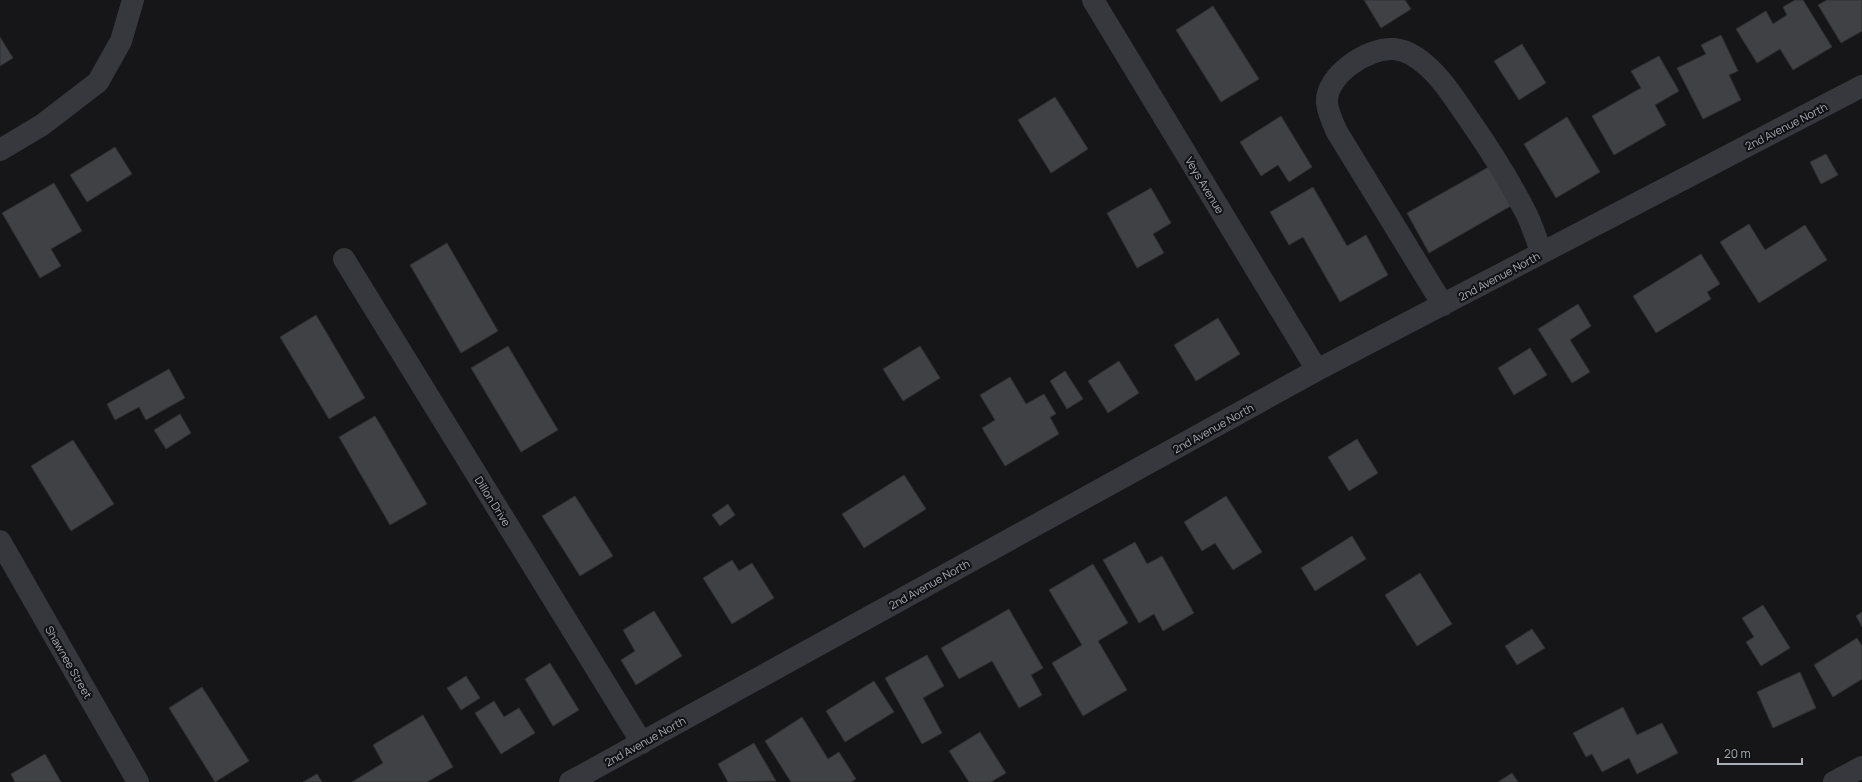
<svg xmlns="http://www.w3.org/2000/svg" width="1862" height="782" font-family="Manrope,sans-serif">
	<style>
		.building { fill: #404145; stroke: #303034 }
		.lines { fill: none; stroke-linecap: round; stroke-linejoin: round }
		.minor { stroke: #37383d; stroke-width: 22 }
		.labels { text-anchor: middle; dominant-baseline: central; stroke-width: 4; stroke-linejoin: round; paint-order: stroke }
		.street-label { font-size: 11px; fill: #a8adb8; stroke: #111113 }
	</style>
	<rect width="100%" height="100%" fill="#161618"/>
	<!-- building -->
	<path class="building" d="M1364,0H1405L1411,9L1381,28Z
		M1795,0H1803L1832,47L1793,70L1780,49L1757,63L1736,29L1766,11L1773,24L1787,15L1783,7Z
		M1827,0H1862V31L1841,43L1818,5Z
		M1213,6L1259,79L1221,102L1176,30Z
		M1721,35L1738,71L1729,75L1741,100L1703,119L1677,68L1706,54L1701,45Z
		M0,37L13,58L0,66Z
		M1522,44L1546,83L1519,100L1494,61Z
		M1659,56L1679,91L1655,105L1666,125L1614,155L1592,116L1641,88L1631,71Z
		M1055,97L1088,149L1051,173L1018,120Z
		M1281,116L1312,167L1289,182L1278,165L1261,176L1240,142Z
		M1567,117L1600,172L1556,198L1524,144Z
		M115,147L132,174L87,202L70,175Z
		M1826,154L1838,175L1821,184L1810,162Z
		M1494,164L1516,203L1429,253L1407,213Z
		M54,183L82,231L51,249L61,266L40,278L2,213Z
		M1313,187L1347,246L1366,235L1388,275L1340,302L1303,237L1289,245L1270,212Z
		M1151,188L1171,223L1153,234L1164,253L1137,268L1107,213Z
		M1749,224L1765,250L1805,225L1827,260L1759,303L1720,242Z
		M447,243L498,331L461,353L410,265Z
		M1701,254L1720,284L1707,292L1711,299L1656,333L1633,296Z
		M1578,304L1591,326L1570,340L1590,372L1572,383L1538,329Z
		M316,315L365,398L329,419L280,337Z
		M1218,318L1240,354L1196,381L1174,345Z
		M508,346L558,430L521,452L471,368Z
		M920,346L940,378L903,401L883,369Z
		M1530,348L1547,375L1514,395L1498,368Z
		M1119,361L1139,393L1108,413L1088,381Z
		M169,369L185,398L146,420L139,407L115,420L107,404Z
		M1065,371L1083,399L1067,409L1050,381Z
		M1010,377L1026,404L1044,394L1056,414L1050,417L1059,434L1005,466L982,428L995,420L980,395Z
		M180,414L191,433L166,449L154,430Z
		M375,416L427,504L390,525L339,437Z
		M1357,439L1378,473L1349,491L1328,457Z
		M73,440L114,504L71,531L31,466Z
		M904,475L926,509L864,548L842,514Z
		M575,496L613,556L580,576L542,516Z
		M1226,496L1262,552L1233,570L1215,543L1202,551L1184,522Z
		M728,504L735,515L720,526L712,515Z
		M1352,536L1366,559L1315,591L1301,568Z
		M1135,542L1147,564L1162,556L1194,613L1163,631L1154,614L1139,623L1103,560Z
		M732,560L739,571L752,563L774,598L732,624L703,578Z
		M1093,564L1128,623L1098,641L1127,690L1083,716L1052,663L1082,645L1049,590Z
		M1420,573L1452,624L1417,646L1385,595Z
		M1763,605L1790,648L1761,666L1746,642L1754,637L1742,618Z
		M1009,609L1043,668L1031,675L1042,695L1019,708L992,661L959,679L941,648Z
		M654,611L682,656L636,685L621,660L635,651L623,630Z
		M1862,612V627L1856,616Z
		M1532,629L1545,648L1517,665L1505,646Z
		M1857,638L1862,646V679L1833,697L1814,665Z
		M927,655L944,686L923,698L942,733L922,744L885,678Z
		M550,663L579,710L553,726L525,679Z
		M1800,672L1816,708L1773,728L1757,692Z
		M466,676L480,698L461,710L447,688Z
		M874,681L894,712L845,742L826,711Z
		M202,687L249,761L215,782L169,708Z
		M494,701L504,717L519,708L535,733L501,754L475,713Z
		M1623,707L1637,735L1662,723L1678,753L1637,774L1629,758L1602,772L1592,754L1586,757L1573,733Z
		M423,715L453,767L427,782H352L383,763L373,745Z
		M802,717L828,759L839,752L856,779L851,782H791L765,741Z
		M980,732L1006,773L991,782H969L949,751Z
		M754,743L776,781L728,782L718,764Z
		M45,754L61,782H15L11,774Z
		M1512,773L1518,782H1498Z
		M317,774L322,782H303Z"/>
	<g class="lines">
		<!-- minor -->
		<path class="minor" d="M1093,0L1317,370
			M0,150L42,125L98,82L121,41L133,0
			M344,259L642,743
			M1443,305L1337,132C1333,123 1328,113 1327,103C1325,75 1369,47 1394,49C1406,50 1418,58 1426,65C1443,80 1455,99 1468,118C1489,148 1508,178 1525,211C1532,224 1536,239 1542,253
			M0,541L138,782
			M570,782L1317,370L1862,86
			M1834,782L1862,767"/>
	</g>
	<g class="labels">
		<!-- street labels -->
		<g class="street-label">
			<text transform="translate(1786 126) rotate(-27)">2nd Avenue North</text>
			<text transform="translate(1205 185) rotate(59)">Veys Avenue</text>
			<text transform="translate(1499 276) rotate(-28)">2nd Avenue North</text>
			<text transform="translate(1213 428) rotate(-29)">2nd Avenue North</text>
			<text transform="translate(493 501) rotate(58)">Dillon Drive</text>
			<text transform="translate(929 584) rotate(-29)">2nd Avenue North</text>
			<text transform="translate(69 662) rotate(60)">Shawnee Street</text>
			<text transform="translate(645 741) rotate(-29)">2nd Avenue North</text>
		</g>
	</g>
	<!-- scale -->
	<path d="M1718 758v6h84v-6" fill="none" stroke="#a8adb8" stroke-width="2"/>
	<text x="1724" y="758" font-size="12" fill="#a8adb8" stroke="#111113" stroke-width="3" paint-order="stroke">20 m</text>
</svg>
